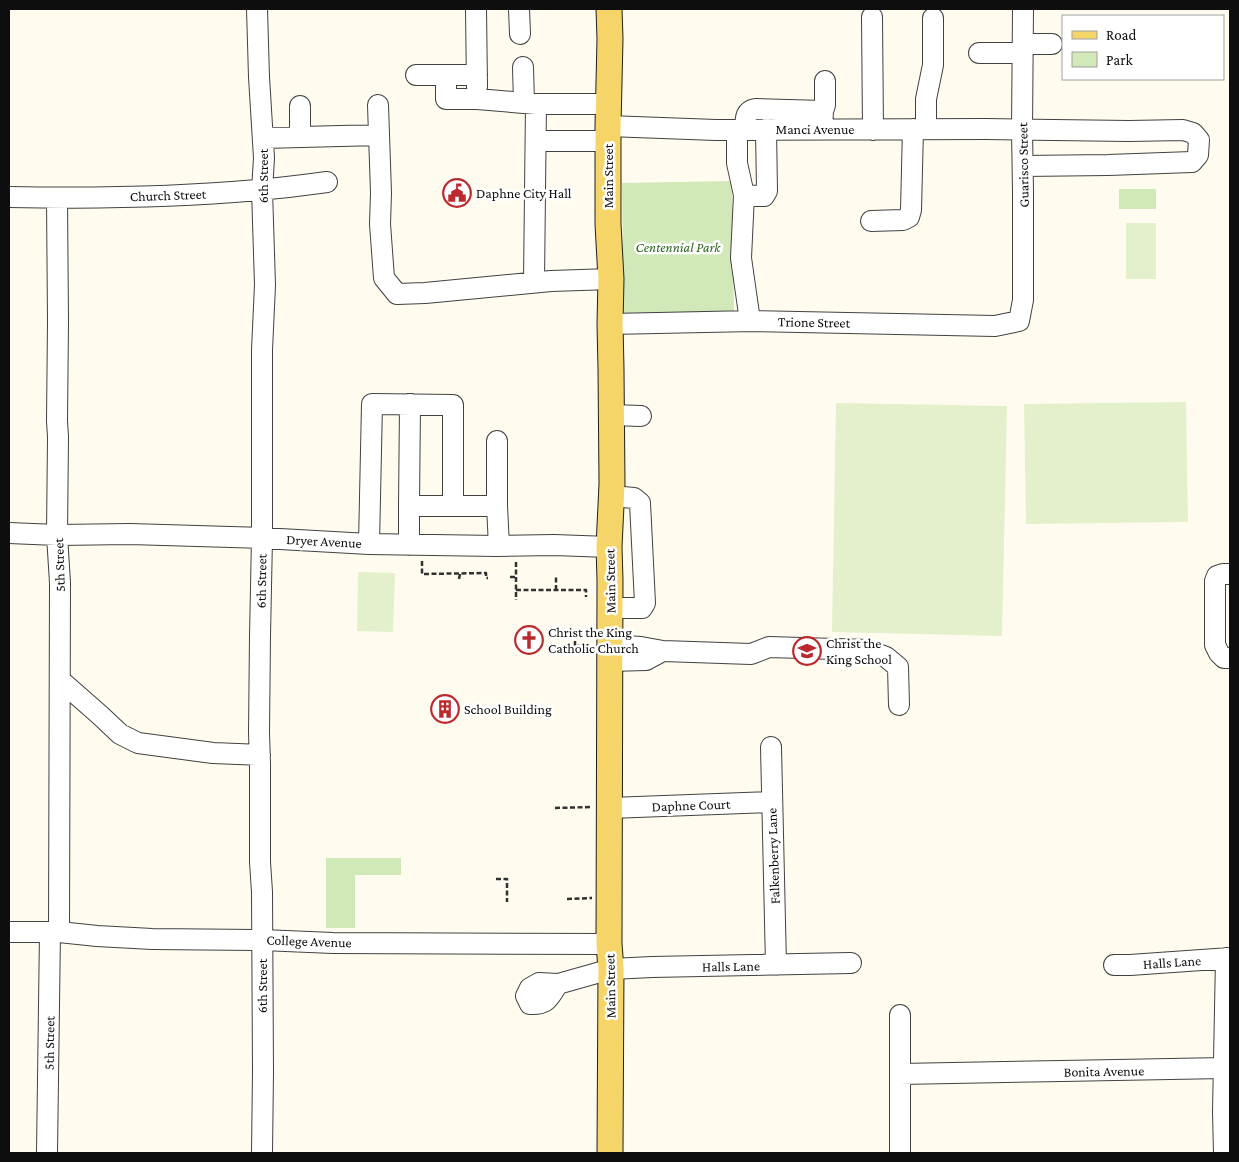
<svg xmlns="http://www.w3.org/2000/svg" width="1239" height="1162" font-family="'Crimson Pro',serif">
	<style>
		.green { fill: #d1e8b9 }
		.pitch { fill: #e3f0cb }
		.lines { fill: none; stroke-linecap: round; stroke-linejoin: round }
		.minor-casing { stroke: #414141; stroke-width: 22 }
		.major-casing { stroke: #1f1f1f; stroke-width: 27 }
		.path { stroke: #303030; stroke-width: 2.5; stroke-dasharray: 5 2.5; stroke-linecap: butt }
		.minor { stroke: #fff; stroke-width: 20 }
		.major { stroke: #f5d568; stroke-width: 25 }
		.labels { text-anchor: middle; dominant-baseline: central; stroke-width: 5; stroke-linejoin: round; paint-order: stroke }
		.street-label { font-size: 14px; fill: #0e0e0e; stroke: #fff }
		.poi-label { font-size: 14px; fill: #0e0e0e; stroke: #fff; text-anchor: start }
		.park-label { font-size: 14px; font-style: italic; fill: #2d641f; stroke: #fff }
	</style>
	<rect width="100%" height="100%" fill="#fffcef"/>
	<!-- green -->
	<path class="green" d="M732,181L734,312L624,313L622,183Z
		M1119,189H1156V209H1119Z
		M326,858H401V875H355V928H326Z"/>
	<!-- pitch -->
	<path class="pitch" d="M1126,223H1156V279H1126Z
		M1186,402L1188,522L1026,524L1024,404Z
		M836,403L1007,406L1002,636L832,632Z
		M358,572L395,573L393,632L357,631Z"/>
	<g class="lines">
		<defs>
			<path id="minor" d="M257,9L259,77L264,158L262,190L265,285L262,350V538L260,636L259,732L260,764V862L262,892L263,1072L262,1153
				M476,9L477,87
				M519,9L520,34
				M872,17L873,130
				M1023,44H1052
				M979,53H1023
				M523,67L524,103
				M416,75H446
				M477,75H446V99H477L536,104H608
				M378,105L381,193L380,224L384,278L397,294L425,293L551,281L611,279
				M300,106V137
				M823,111L825,105V81
				M608,126L716,130L986,129L1129,131L1183,130L1193,133L1199,140L1198,155L1192,162L1108,165L1023,166
				M926,129V99L933,65V18
				M737,130V163L744,195L741,258L750,321
				M745,130C746,120 744,111 755,109L823,111L822,129
				M263,138L379,135
				M536,141H608
				M744,195L764,196L767,191L766,129
				M9,197C115,199 222,197 327,182
				M57,198L58,322L57,421L58,437L57,535L60,583L59,932
				M871,221L903,220L909,217L911,210L913,129
				M534,282L536,104
				M610,324L753,321L995,326L1019,321L1023,300V192L1022,130L1023,9
				M410,404L409,506H497
				M611,415L641,416
				M497,441V506L499,546
				M409,506V545
				M9,533L57,535L130,534L262,538L369,544L497,546L554,545L609,547
				M369,544L372,404L453,405V506
				M1230,574H1223L1217,576L1215,581V645L1219,653L1224,658H1230
				M610,608H642L645,603L640,503L634,498L611,496
				M610,645L641,647L663,651L751,654L769,647L868,650L886,657L898,667L899,705
				M610,661L646,660L659,653
				M60,680L101,716L120,734L138,743L213,753L260,755
				M771,747L776,965
				M610,808L772,802
				M9,932H59L97,936L152,939L262,940L333,943L609,944
				M1114,965H1130L1230,958
				M558,984C549,997 548,1005 530,1004L526,996L530,988L539,983L558,984L611,969L652,967L851,963
				M900,1015V1153
				M900,1074C1008,1071 1116,1071 1224,1068
				M47,1153L50,932
				M1224,1153L1223,1112L1226,958"/>
			<path id="major" d="M609,9L610,39L608,126V224L611,279L610,324L611,369L612,484L609,547L610,580L609,944L611,969L610,1153"/>
		</defs>
		<!-- minor casing -->
		<use href="#minor" class="minor-casing"/>
		<!-- major casing -->
		<use href="#major" class="major-casing"/>
		<!-- path -->
		<path class="path" d="M422,561V574L486,573V578H488
			M516,562V600
			M510,577H516
			M459,579L460,574
			M516,590H586V597
			M556,590V577
			M570,631H575V646L591,645
			M555,808L591,807
			M496,879H507V902
			M567,899L592,898"/>
		<!-- minor -->
		<use href="#minor" class="minor"/>
		<!-- major -->
		<use href="#major" class="major"/>
	</g>
	<!-- icons -->
	<defs>
		<symbol id="civic-ring" viewBox="-11 -11 22 22"><circle r="9.5" fill="#fff" stroke="#bb292e" stroke-width="1.5"/><path d="M-.6-6.5H3V-4.5H.6V-3L4-1V1h2V6H-6V1h2V-1L-.6-3ZM-1.2 2.5V6h2.4V2.5Z" fill="#bb292e"/></symbol>
		<symbol id="church-ring" viewBox="-11 -11 22 22"><circle r="9.5" fill="#fff" stroke="#bb292e" stroke-width="1.5"/><path d="M-1.2-6h2.4v3.5h3.3v2.4h-3.3V6h-2.4V-.1h-3.3v-2.4h3.3Z" fill="#bb292e"/></symbol>
		<symbol id="school-ring" viewBox="-11 -11 22 22"><circle r="9.5" fill="#fff" stroke="#bb292e" stroke-width="1.5"/><path d="M0-5L7-2L0 1L-7-2ZM-4 1L0 2.5L4 1V4Q0 6-4 4Z" fill="#bb292e"/></symbol>
		<symbol id="building-ring" viewBox="-11 -11 22 22"><circle r="9.5" fill="#fff" stroke="#bb292e" stroke-width="1.5"/><path d="M-4-6H4V6H1V3H-1V6H-4ZM-2.5-4.3h1.7v1.8h-1.7ZM.8-4.3h1.7v1.8H.8ZM-2.5-1h1.7V.8h-1.7ZM.8-1h1.7V.8H.8Z" fill="#bb292e"/></symbol>
	</defs>
	<g fill-rule="evenodd">
		<use href="#civic-ring" x="441" y="177" width="32" height="32"/>
		<use href="#church-ring" x="513" y="624" width="32" height="32"/>
		<use href="#school-ring" x="791" y="635" width="32" height="32"/>
		<use href="#building-ring" x="429" y="693" width="32" height="32"/>
	</g>
	<g class="labels">
		<!-- street labels -->
		<g class="street-label">
			<text x="815" y="129">Manci Avenue</text>
			<text transform="translate(1023 165) rotate(-91)">Guarisco Street</text>
			<text transform="translate(263 176) rotate(-90)">6th Street</text>
			<text transform="translate(608 176) rotate(-90)">Main Street</text>
			<text transform="translate(168 195) rotate(-2)">Church Street</text>
			<text transform="translate(814 322) rotate(1)">Trione Street</text>
			<text transform="translate(324 541) rotate(3)">Dryer Avenue</text>
			<text transform="translate(59 565) rotate(-92)">5th Street</text>
			<text transform="translate(261 581) rotate(-89)">6th Street</text>
			<text transform="translate(610 581) rotate(-91)">Main Street</text>
			<text transform="translate(691 805) rotate(-2)">Daphne Court</text>
			<text transform="translate(773 856) rotate(-92)">Falkenberry Lane</text>
			<text transform="translate(309 941) rotate(2)">College Avenue</text>
			<text transform="translate(1172 962) rotate(-4)">Halls Lane</text>
			<text transform="translate(731 966) rotate(-1)">Halls Lane</text>
			<text transform="translate(262 986) rotate(-90)">6th Street</text>
			<text transform="translate(610 986) rotate(-91)">Main Street</text>
			<text transform="translate(49 1043) rotate(-89)">5th Street</text>
			<text transform="translate(1104 1071) rotate(-1)">Bonita Avenue</text>
		</g>
		<!-- poi labels -->
		<g class="poi-label">
			<text x="476" y="193">Daphne City Hall</text>
			<text x="548" y="632">Christ the King<tspan x="548" dy="16">Catholic Church</tspan></text>
			<text x="826" y="643">Christ the<tspan x="826" dy="16">King School</tspan></text>
			<text x="464" y="709">School Building</text>
		</g>
		<!-- park labels -->
		<g class="park-label">
			<text x="678" y="247">Centennial Park</text>
		</g>
	</g>
	<!-- border -->
	<rect width="1239" height="1162" fill="none" stroke="#0e0e0e" stroke-width="20"/>
	<!-- legend -->
	<rect x="1062" y="15" width="162" height="65" fill="#ffffff" stroke="#9f9f9f"/>
	<rect x="1072" y="31" width="25" height="8" fill="#f5d568" stroke="#9f9f9f"/>
	<text x="1106" y="40" font-size="15" fill="#0e0e0e">Road</text>
	<rect x="1072" y="52" width="25" height="15" fill="#d1e8b9" stroke="#9f9f9f"/>
	<text x="1106" y="65" font-size="15" fill="#0e0e0e">Park</text>
</svg>
